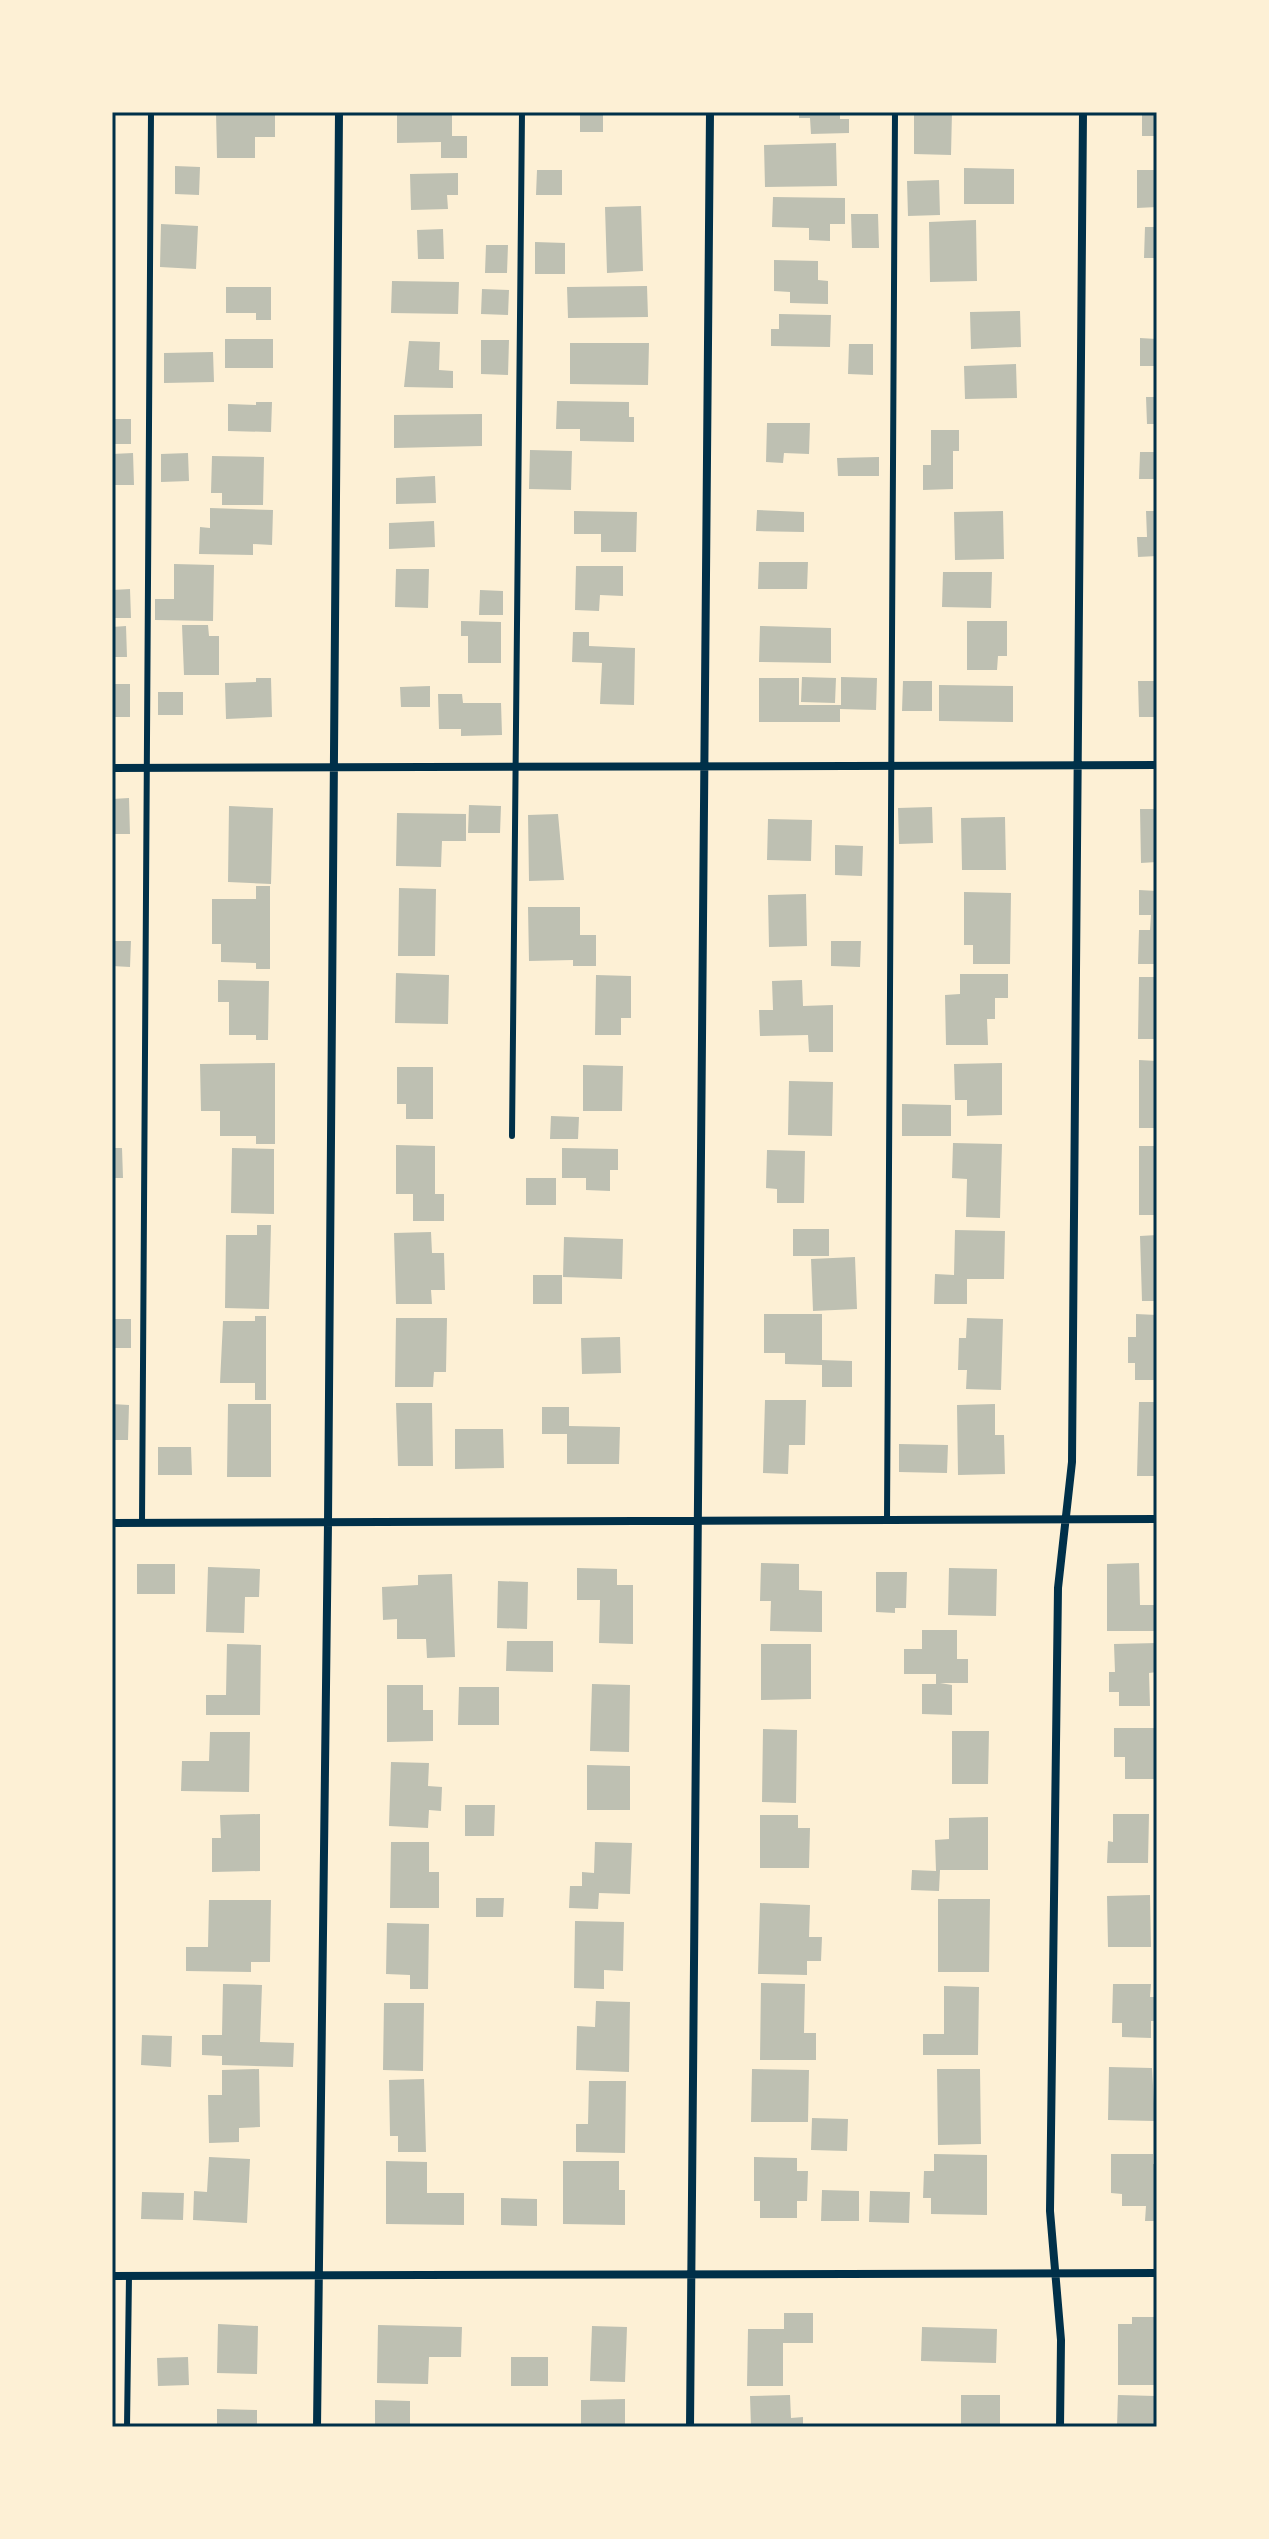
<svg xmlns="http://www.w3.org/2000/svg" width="1269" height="2539" font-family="'Libre Baskerville',serif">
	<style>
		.building { fill: #bec0b2 }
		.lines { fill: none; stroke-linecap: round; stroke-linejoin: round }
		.service { stroke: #003049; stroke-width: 6 }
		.minor { stroke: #003049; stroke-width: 8 }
		.neatline { fill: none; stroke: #003049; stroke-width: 3 }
	</style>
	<rect width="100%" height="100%" fill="#fdf0d5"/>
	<!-- building -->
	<path class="building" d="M216,112H275V137H255V158H217Z
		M452,112V136H467V158H441V142L397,143V113Z
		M580,112H603V132H580Z
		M799,112H840V119H849V133L811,134L810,118H799Z
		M914,112H952L951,155L914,154Z
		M1142,112H1157V136H1142Z
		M836,143L837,186L765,187L764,145Z
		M175,166L200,167L199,195L175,194Z
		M964,168L1014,169V204H964Z
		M537,170H562V195H536Z
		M1137,170H1157V207L1137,208Z
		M458,173V195H447L448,209L411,210L410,174Z
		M939,180L940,215L908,216L907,181Z
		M773,197L845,198V224H830V241L809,240V228L772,227Z
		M641,206L643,271L607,273L605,207Z
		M851,214H878L879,248H852Z
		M976,220L977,281L930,282L929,222Z
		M161,224L198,226L196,269L160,267Z
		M1145,227H1157V258H1144Z
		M443,229L444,259H418L417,230Z
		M535,242L565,243V274H535Z
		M486,245H508L507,273H485Z
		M774,260L818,261V280L828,281V304L790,303V292L774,291Z
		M392,281L459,282L458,314L391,313Z
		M647,286L648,317L568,318L567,287Z
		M226,287H271V320H256V313H226Z
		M482,289L509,290L508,315L481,314Z
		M1020,311L1021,347L971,349L970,312Z
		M779,314L831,315L830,347L771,346V329H779Z
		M1140,338L1157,339V366H1140Z
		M225,339H273V368H225Z
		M481,340H509L508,375L481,374Z
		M409,341L440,342L439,370L453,371V388L404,387Z
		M570,343H649L648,385L570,384Z
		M849,344H873V375L848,374Z
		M213,352L214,382L164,383V353Z
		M1016,364L1017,398L965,399L964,366Z
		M1146,397H1157V424H1147Z
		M557,401L629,402V417H634V442L580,441V429H556Z
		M256,402H272L271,432L228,431V404L256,405Z
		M482,414V446L394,448V415Z
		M112,419H131V444H112Z
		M767,423H810L809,454L784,453L783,463L766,462Z
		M931,430H959V451H953V489L923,490V465H931Z
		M530,450L572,451L571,490L529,489Z
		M1140,452H1157V479H1139Z
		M133,453L134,485H112V454Z
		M188,453L189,481L161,482V454Z
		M212,456L264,457L263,505H222V493H211Z
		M879,457V476H838L837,458Z
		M435,476L436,503L396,504V478Z
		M210,508L273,510L272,545L253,544V555L199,554L200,527L210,528Z
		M757,510L804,512V532L756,531Z
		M574,511L637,512L636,552H601V534H574Z
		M1003,511L1004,559L955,560L954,512Z
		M1146,511H1157V556L1138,557L1137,537H1147Z
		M434,521L435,547L389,549V523Z
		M759,562H808L807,589H758Z
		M174,564L214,565L213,621L155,620V599H174Z
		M576,566H623V596L600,595L599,611L575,610Z
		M396,569H429L428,608L395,607Z
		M943,572H992L991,608L942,607Z
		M130,589L131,618H112V590Z
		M480,590L503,591V615H479Z
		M461,621L501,622V663H468V636H461Z
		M967,621H1007V656H998L997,670H967Z
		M182,625H208L209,636H219V675H184Z
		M126,626L127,657H112V627Z
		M760,626L831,628V663L759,662Z
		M573,632H589V646L635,648L634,705L600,704L602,663L572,662Z
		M802,677L836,678L835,703L801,702Z
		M841,677L877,678L876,710L840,709V722H759V678H799V705H841Z
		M256,678H271L272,717L226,719L225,683L256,682Z
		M903,681H932V711H902Z
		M1138,681H1157V717H1139Z
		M112,684H130V717H112Z
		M939,685L1013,686V722L939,721Z
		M430,686V707H401L400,687Z
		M158,692H183V715H158Z
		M438,694H462L463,703H501L502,735L461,736V729H439Z
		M129,798L130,834H112V799Z
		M469,805L501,806L500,833H468Z
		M229,806L273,808L271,884L228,882Z
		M932,807L933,843L899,844L898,808Z
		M1140,809H1157V862L1141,863Z
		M397,813L466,814V841H442L441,867L396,866Z
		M558,814L564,880L529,881L528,815Z
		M1005,817L1006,870H962L961,818Z
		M768,819L812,820L811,861L767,860Z
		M835,845L863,846L862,876L835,875Z
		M256,886H270V969H256V963L221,962V944H212V899H256Z
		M399,888L436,889L435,956H398Z
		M1139,890L1157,891V964H1138L1139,930H1150L1151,915H1139Z
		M964,892L1011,893L1010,964H973V945H964Z
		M806,894L807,946L769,947L768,895Z
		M528,907H580V935H596V966H573V960L529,961Z
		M112,941H131L130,967L112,966Z
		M831,941H861L860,967L831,966Z
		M396,973L449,975L448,1024L395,1023Z
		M960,974H1008V998H995V1019H987L988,1045H946L945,995L960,994Z
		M596,975L631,976V1018H621V1035H595Z
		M1139,977H1157V1039H1138Z
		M218,980L269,981L268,1040H256V1035H229V1002H218Z
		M802,980L803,1006L833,1005V1052H809L808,1035L760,1036L759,1010H773L772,981Z
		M1139,1060L1157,1061V1128H1139Z
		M275,1063V1144H256V1136H220V1111H201L200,1064Z
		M1002,1063V1115L967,1116V1100H955L954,1064Z
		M583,1065L623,1066L622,1111H583Z
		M397,1067H433V1119H406V1104H397Z
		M789,1081L833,1082L832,1136L788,1135Z
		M902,1104L951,1105V1136H902Z
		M551,1116L579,1117L578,1139H550Z
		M953,1143L1002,1144L1000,1218L966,1217L967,1179L952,1178Z
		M396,1145L435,1146V1194H444V1221H413V1194H396Z
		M1139,1146H1157V1215H1139Z
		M112,1148H122L123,1178H112Z
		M232,1148L274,1149V1214L231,1213Z
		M562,1148L618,1149V1170H610V1191L586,1190V1178H562Z
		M767,1150L805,1151L804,1203H777V1189L766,1188Z
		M526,1178H556V1205H526Z
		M257,1225H271L269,1309L225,1308L226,1235H257Z
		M793,1229H829V1256H793Z
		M955,1230L1005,1231L1004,1279H967V1304H934L935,1274L954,1275Z
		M431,1232L432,1253H444L445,1290H431L432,1304H396L394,1233Z
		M1157,1235V1301H1142L1140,1236Z
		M564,1237L623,1239L622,1279L563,1277Z
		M855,1257L857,1309L813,1311L811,1259Z
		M533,1275H562V1304H533Z
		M764,1314H822V1360L852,1361V1387H822V1365L785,1364V1353H764Z
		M1136,1314L1157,1315V1380H1135V1363H1128V1337H1136Z
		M255,1316H266V1400H255V1383H220L223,1321H255Z
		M396,1318H447L446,1372H434L433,1387H395Z
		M967,1318L1003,1319L1001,1390L966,1389L967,1370H958L959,1338H966Z
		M112,1319H131V1348H112Z
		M620,1337L621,1373L582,1374L581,1338Z
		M765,1400H806L805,1445H789L788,1474L763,1473Z
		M1139,1402H1157V1476H1137Z
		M396,1403H432L433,1466H398Z
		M112,1404L129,1405L128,1440H112Z
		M228,1404H271V1477H227Z
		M995,1404V1435H1004L1005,1474L958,1475L957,1405Z
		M542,1407H569V1426L620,1427L619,1464H567V1434H542Z
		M455,1429H503L504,1468L455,1469Z
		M899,1444L948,1445L947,1473L899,1472Z
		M158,1447H191L192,1475H158Z
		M761,1563L799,1564V1590L822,1591V1632L770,1631L771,1601H760Z
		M1139,1563L1140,1605H1157V1631H1107V1564Z
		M137,1564H175V1594H137Z
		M208,1567L260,1569L259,1597H245L244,1633L206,1632Z
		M577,1568L617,1569V1585H633V1644L599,1643L600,1600H577Z
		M949,1568L997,1569L996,1616L948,1615Z
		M876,1572H907L906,1608H895V1613L876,1612Z
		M452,1574L455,1657L427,1658L426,1639H397V1619L383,1620L382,1587L418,1585V1575Z
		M498,1581L528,1582L527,1629L497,1628Z
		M922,1630H957V1659H968V1683H940L952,1685V1715L922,1714V1684H936V1674H904V1649H922Z
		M507,1641H553V1672L506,1671Z
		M1157,1643V1672L1149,1673L1150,1706H1119V1692H1109V1672H1115L1114,1644Z
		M227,1644L261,1645L260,1715H206V1695H226Z
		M761,1644H811V1699L761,1700Z
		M592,1684L630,1685L629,1752L590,1751Z
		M387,1685H423V1710H433V1741L387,1742Z
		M459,1687H499V1725H458Z
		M1114,1728H1156L1157,1779H1125V1757H1114Z
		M763,1729L797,1730L796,1803L762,1802Z
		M952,1731H989L988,1784H952Z
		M210,1732H250L249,1792L181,1791L182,1761H209Z
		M391,1762L429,1763L428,1786L442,1787L441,1811L429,1810L428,1828L389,1826Z
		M587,1765L630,1766V1810H587Z
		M465,1805H495L494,1836H465Z
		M260,1814V1871L212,1872V1838H221L220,1815Z
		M1113,1814H1149L1148,1863H1107L1108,1841L1113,1842Z
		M760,1815H798V1828H810L809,1868H760Z
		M988,1817V1870H940L939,1891L911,1890L912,1870L936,1871L935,1840L949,1839V1818Z
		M391,1842H429V1872H439V1908H390Z
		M595,1842L632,1843L630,1894L599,1893L598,1909L569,1908L570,1886H582V1872L594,1873Z
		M1150,1895L1151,1947H1108L1107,1896Z
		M476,1898H504L503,1917H476Z
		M938,1899H990L989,1972H938Z
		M209,1900H271L270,1962H251V1972L186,1971V1947H208Z
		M760,1903L810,1905L809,1937H822L821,1961H807V1975L758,1974Z
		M575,1921L624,1922L623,1971L604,1970V1989L574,1988Z
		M387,1923L429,1924L428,1989H410V1975L386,1974Z
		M761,1983L805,1984L804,2033H816V2060H760Z
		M223,1984L262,1985L260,2042L294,2043L293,2067L222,2065V2056L202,2055V2035H222Z
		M1113,1984H1151L1150,1997H1157V2021H1151V2038L1122,2037V2023H1112Z
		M944,1986L979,1987L978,2055H923V2034H944Z
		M596,2001L630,2002L629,2072L576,2070L577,2026L595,2027Z
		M384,2003H424L423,2071L383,2070Z
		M142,2035L172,2036L171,2067L141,2065Z
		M1109,2067L1152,2068L1155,2121L1108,2120Z
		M259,2069L260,2127L239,2128V2142L209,2143L208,2095H222V2070Z
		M752,2069L809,2070L808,2122H751Z
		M937,2069H980L981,2144L938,2145Z
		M424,2079L426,2152H398V2136H390L389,2080Z
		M589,2081H626L625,2153L576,2152V2124H588Z
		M812,2118L848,2119L847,2151L811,2150Z
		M934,2154L987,2155V2215L931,2214V2198H923L924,2171H934Z
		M1111,2154H1153V2164H1157V2221H1145L1146,2206H1122V2194L1111,2193Z
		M209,2157L250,2159L247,2223L193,2220L194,2191L207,2192Z
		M754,2157L797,2158V2171H808L807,2201H797V2218H760V2201H754Z
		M386,2161L427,2162V2193H464V2225L386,2224Z
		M563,2161H619V2190H625V2225L563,2224Z
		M822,2190L859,2191V2221H821Z
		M870,2191L910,2192L909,2223L869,2222Z
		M142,2192L184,2193L183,2220L141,2219Z
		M501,2198L537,2199V2226L501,2225Z
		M784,2313H813V2343H783V2386H747L748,2329H784Z
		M1132,2317H1157V2385H1118V2324H1132Z
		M218,2324L258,2326L257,2374L217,2373Z
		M378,2325L462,2327L461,2357H429L428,2384L377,2383Z
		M592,2326L627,2327L625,2382L590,2381Z
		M922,2327L997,2329L996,2363L921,2361Z
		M188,2357L189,2385L158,2386L157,2358Z
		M511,2357H548V2386H511Z
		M790,2395L791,2418L803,2417V2427H751L750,2396Z
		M961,2395H1000V2427H961Z
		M1118,2395L1155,2396L1157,2427H1117Z
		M625,2399V2427H581V2400Z
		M375,2400L410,2401V2427H375Z
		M217,2409L257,2410V2427H217Z"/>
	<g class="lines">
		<!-- service -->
		<path class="service" d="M512,1136L522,112
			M887,1520L895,112
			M142,1523L151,112
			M127,2427L129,2276"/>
		<!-- minor -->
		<path class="minor" d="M112,768L1157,765
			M112,1523L1157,1519
			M112,2276L1157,2273
			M317,2427L328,1523L339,112
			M690,2427L710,112
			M1060,2427L1061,2340L1050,2211L1058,1588L1072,1462L1083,112"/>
	</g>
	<!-- border -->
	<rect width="1269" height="2539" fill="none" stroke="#fdf0d5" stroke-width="228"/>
	<rect x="114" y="114" width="1041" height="2311" class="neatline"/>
</svg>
